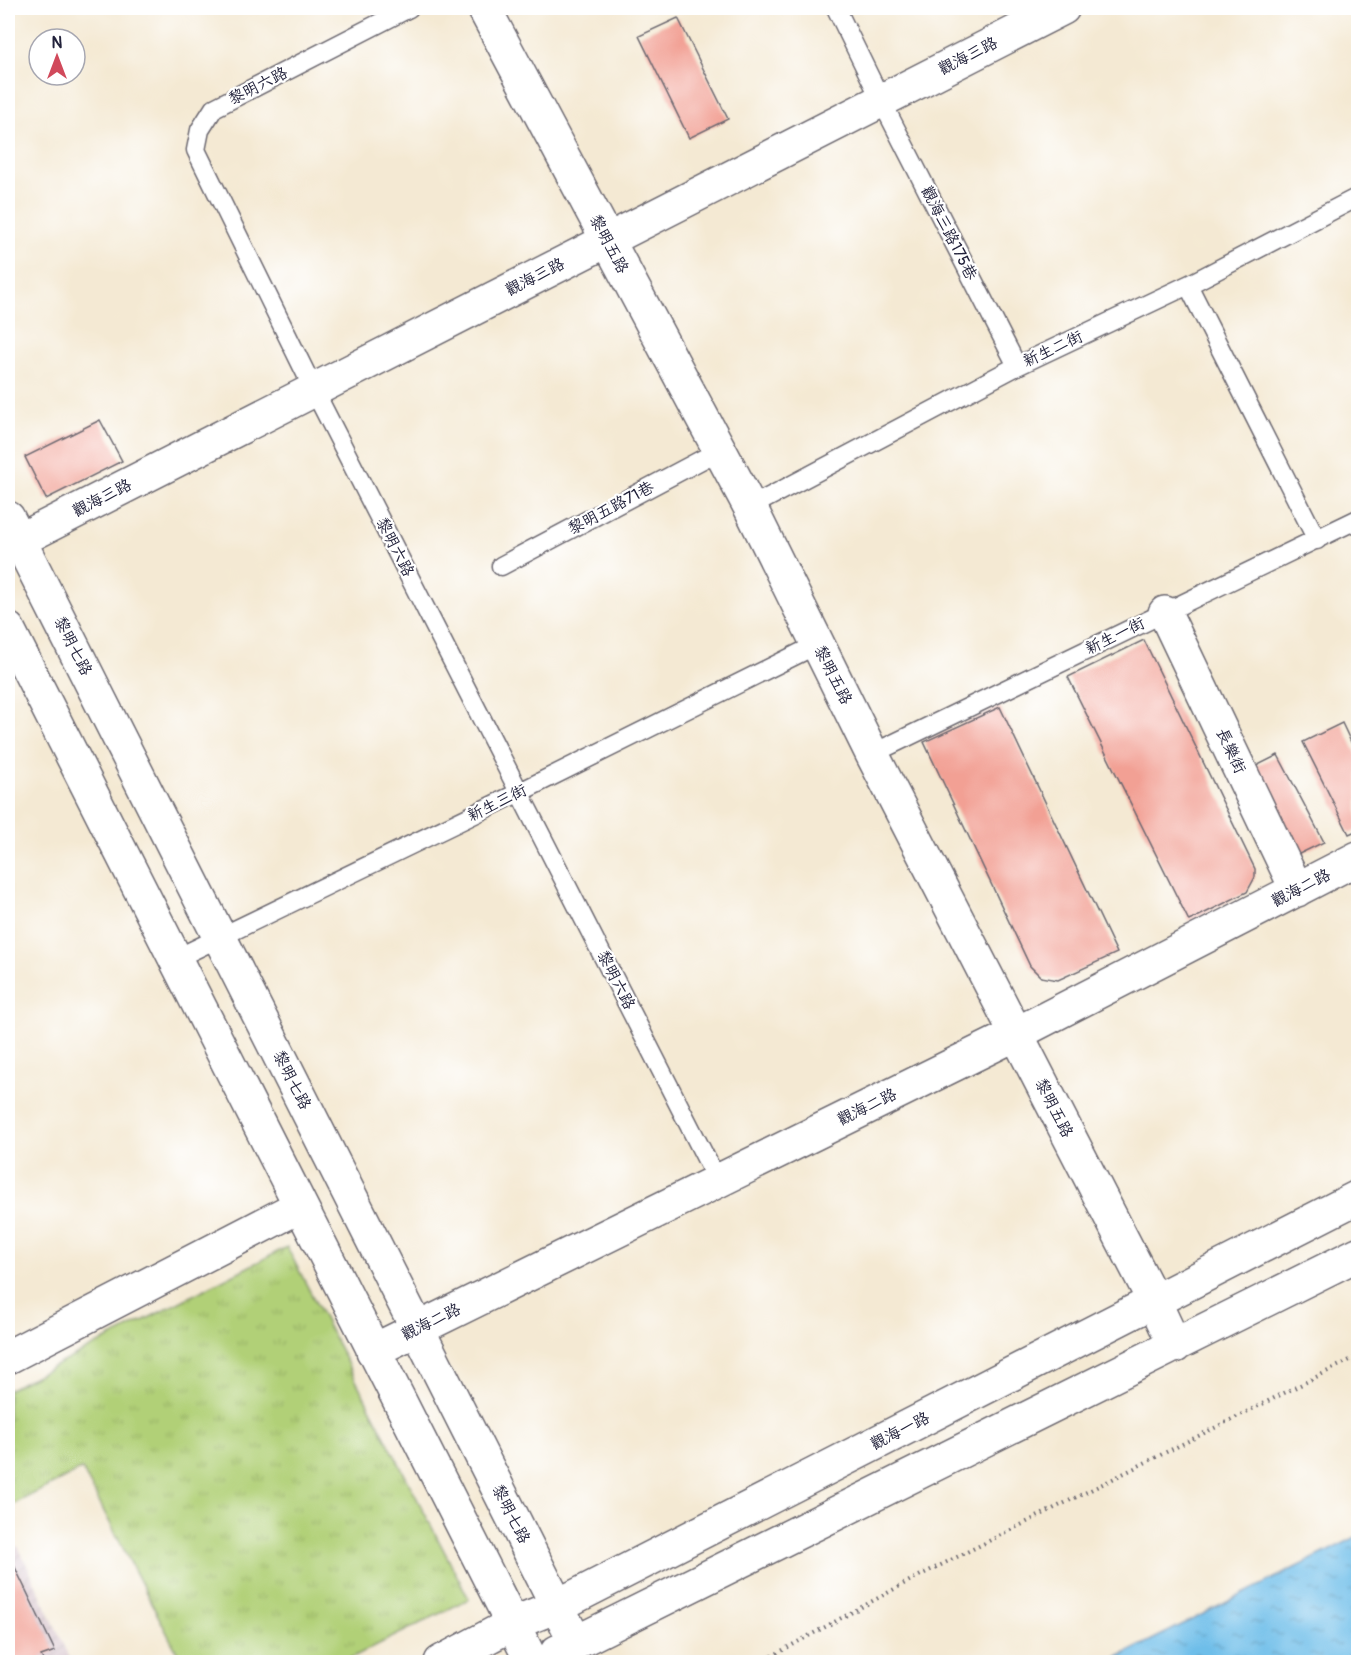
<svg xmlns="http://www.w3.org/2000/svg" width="1366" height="1670" font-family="Pangolin,'LXGW WenKai TC',sans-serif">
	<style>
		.industrial { fill: url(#industrial-furrows) }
		.grass { fill: url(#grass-tufts); stroke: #6a7959; stroke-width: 1.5 }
		.water { fill: url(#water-ripples); stroke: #487092; stroke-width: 1.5 }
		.building { fill: #f2a094 }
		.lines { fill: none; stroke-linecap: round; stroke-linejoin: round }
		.lane-casing { stroke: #6c6870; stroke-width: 21 }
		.street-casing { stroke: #6c6870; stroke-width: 36 }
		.path { stroke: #6c6870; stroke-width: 4; stroke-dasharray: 1.5 4.5; stroke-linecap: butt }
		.lane { stroke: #fff; stroke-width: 18 }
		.street { stroke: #fff; stroke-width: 33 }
		.labels { text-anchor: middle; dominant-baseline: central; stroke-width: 4.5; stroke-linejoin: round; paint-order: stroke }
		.street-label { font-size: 16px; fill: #22223b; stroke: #fff }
	</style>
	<defs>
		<pattern id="industrial-furrows" width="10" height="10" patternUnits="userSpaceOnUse" patternTransform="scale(1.5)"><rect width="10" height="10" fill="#d2bdc6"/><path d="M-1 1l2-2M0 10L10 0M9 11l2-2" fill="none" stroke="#b4a2ab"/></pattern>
		<pattern id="grass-tufts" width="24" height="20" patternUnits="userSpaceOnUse" patternTransform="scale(1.5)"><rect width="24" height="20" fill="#b1d077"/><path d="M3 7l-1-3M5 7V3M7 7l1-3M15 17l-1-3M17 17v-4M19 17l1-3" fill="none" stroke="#98b268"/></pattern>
		<pattern id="water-ripples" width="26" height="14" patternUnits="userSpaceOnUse" patternTransform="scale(1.5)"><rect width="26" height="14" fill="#6ebee9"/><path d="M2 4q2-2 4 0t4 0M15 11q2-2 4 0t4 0" fill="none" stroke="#5a9abe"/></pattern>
	</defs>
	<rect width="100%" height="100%" fill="#fff"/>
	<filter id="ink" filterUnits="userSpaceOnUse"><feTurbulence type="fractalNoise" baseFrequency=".0167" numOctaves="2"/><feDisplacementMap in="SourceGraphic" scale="12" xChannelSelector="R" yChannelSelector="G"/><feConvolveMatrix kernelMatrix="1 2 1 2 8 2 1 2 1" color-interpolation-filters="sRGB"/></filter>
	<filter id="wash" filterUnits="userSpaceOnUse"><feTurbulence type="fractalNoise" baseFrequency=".008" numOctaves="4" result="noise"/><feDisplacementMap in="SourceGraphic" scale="24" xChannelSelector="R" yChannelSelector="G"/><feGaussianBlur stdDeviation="1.35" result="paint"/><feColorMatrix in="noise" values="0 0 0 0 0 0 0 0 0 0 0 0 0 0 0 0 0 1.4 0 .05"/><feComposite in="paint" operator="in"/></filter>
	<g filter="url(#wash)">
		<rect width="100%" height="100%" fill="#f4e9d3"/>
		<!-- industrial -->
		<path class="industrial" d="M18,1546L72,1662H8V1551Z"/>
		<!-- grass -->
		<path class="grass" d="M287,1247L469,1599L343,1662H182L82,1469L8,1507V1390Z"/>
		<!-- water -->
		<path class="water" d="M1358,1536V1662H1108Z"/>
		<g id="blocks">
			<!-- building -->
			<path class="building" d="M678,18L728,119L689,138L639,36Z
				M100,420L122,461L46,499L25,457Z
				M1144,640L1255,869V877L1247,892L1189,921L1068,677Z
				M1000,707L1117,953L1058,980L1041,977L1030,966L924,742Z
				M1342,723L1358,757V830L1349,834L1303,742Z
				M1278,755L1324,842L1293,857L1248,770Z
				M11,1559L55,1651L41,1656L44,1662H8V1560Z"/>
		</g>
	</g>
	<g filter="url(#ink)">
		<use href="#blocks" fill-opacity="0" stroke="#6c6870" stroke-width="1.5"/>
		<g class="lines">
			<defs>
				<path id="lane" d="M409,8L214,108L200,130L196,150L314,390L717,1180
					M836,8L881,100L1017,366
					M1188,285L1317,540
					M750,507L1017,366L1188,285L1358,197
					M501,566L720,450
					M872,754L1358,519
					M175,959L520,792L818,644"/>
				<path id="street" d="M484,8L750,507L872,754L1154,1301L1175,1346
					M8,518L576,1643
					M8,546L1063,8
					M1165,613L1297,890
					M8,629L532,1662
					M373,1351L1016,1034L1358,858
					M8,1357L300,1206
					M557,1652L1358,1254
					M441,1662L512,1624L557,1606L1358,1197"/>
			</defs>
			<!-- lane casing -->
			<use href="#lane" class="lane-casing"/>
			<!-- street casing -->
			<use href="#street" class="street-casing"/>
			<!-- path -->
			<path class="path" d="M761,1662L911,1580L1358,1356"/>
			<!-- lane -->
			<use href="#lane" class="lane"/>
			<!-- street -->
			<use href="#street" class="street"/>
		</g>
	</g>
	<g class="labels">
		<!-- street labels -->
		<g class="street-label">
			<text transform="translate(968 56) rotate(-27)">觀海三路</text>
			<text transform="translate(258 86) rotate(-27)">黎明六路</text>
			<text transform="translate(949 233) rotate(63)">觀海三路175巷</text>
			<text transform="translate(609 244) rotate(62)">黎明五路</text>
			<text transform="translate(535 277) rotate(-27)">觀海三路</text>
			<text transform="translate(1053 349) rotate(-25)">新生二街</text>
			<text transform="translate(102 498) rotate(-27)">觀海三路</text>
			<text transform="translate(611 508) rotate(-28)">黎明五路71巷</text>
			<text transform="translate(395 547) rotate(63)">黎明六路</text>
			<text transform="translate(1115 636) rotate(-26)">新生一街</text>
			<text transform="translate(73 646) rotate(63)">黎明七路</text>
			<text transform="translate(833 675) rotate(63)">黎明五路</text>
			<text transform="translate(1231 751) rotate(65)">長樂街</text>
			<text transform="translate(497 803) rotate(-26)">新生三街</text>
			<text transform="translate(1301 888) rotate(-27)">觀海二路</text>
			<text transform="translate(616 980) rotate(63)">黎明六路</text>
			<text transform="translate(292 1080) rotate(63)">黎明七路</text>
			<text transform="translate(867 1107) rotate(-26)">觀海二路</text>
			<text transform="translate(1054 1108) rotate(63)">黎明五路</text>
			<text transform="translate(431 1322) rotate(-26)">觀海二路</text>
			<text transform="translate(900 1431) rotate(-27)">觀海一路</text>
			<text transform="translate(511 1514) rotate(63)">黎明七路</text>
		</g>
	</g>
	<!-- margin -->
	<rect width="1366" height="1670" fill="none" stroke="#fff" stroke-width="30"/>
	<!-- north arrow -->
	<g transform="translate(57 57)"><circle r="28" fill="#ffffff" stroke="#a7a7b1" stroke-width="1.5"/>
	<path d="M0-4.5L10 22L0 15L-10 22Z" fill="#d1495b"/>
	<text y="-9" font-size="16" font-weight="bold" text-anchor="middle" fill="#22223b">N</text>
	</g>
</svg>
